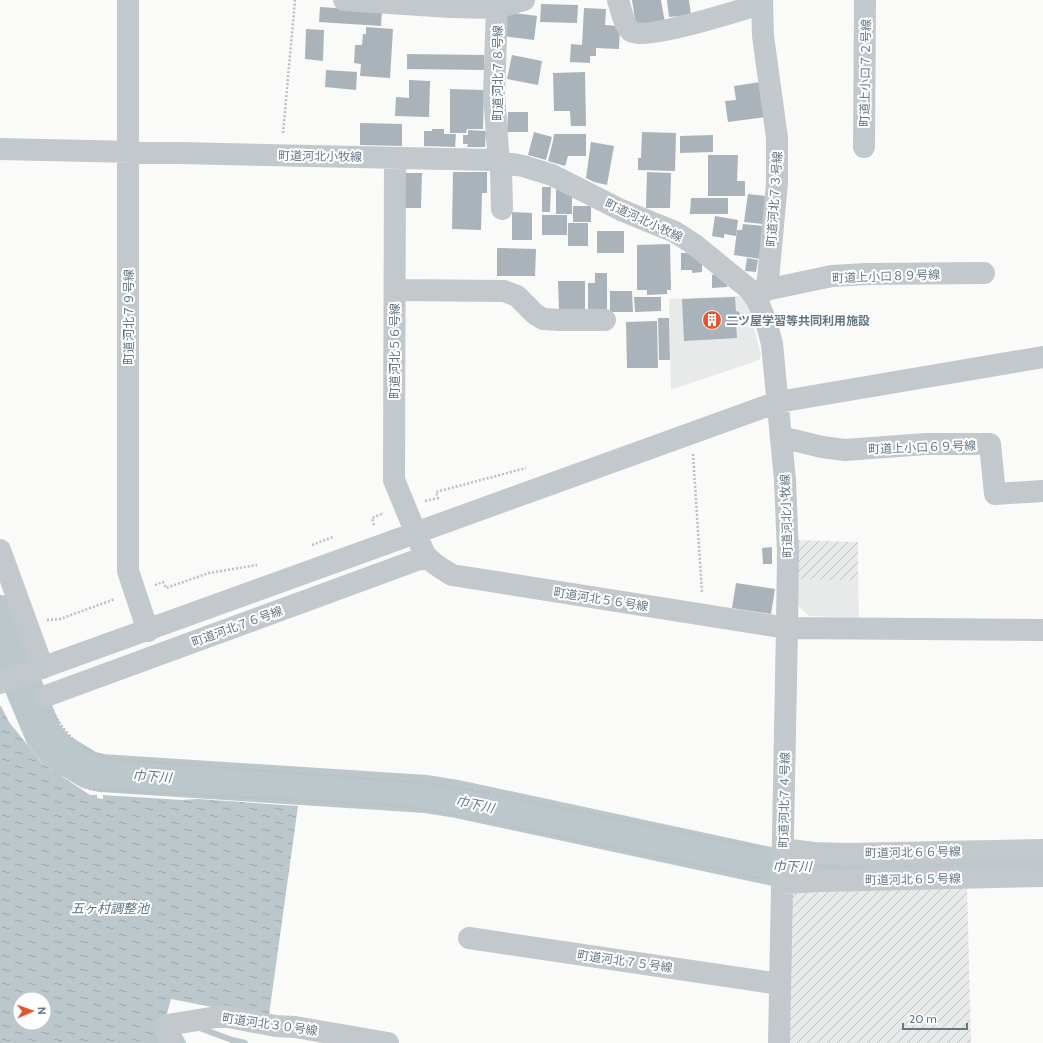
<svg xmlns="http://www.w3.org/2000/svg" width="1043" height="1043" font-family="Cabin,'Noto Sans JP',sans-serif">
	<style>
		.built { fill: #e8e9e9 }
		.industrial { fill: url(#industrial-furrows) }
		.water { fill: url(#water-ripples); fill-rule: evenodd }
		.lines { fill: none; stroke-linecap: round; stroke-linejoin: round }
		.stream { stroke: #bbc7cb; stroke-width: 6 }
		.river { stroke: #bbc7cb; stroke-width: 38 }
		.building { fill: #aab3b9 }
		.path { stroke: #bbbfc2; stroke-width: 2.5; stroke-dasharray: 2 2; stroke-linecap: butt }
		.minor { stroke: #c3c8cc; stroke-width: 22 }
		.labels { text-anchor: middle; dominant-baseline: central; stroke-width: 4; stroke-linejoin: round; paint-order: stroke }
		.street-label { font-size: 12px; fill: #657683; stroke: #fff }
		.poi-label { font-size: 12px; font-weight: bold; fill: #657683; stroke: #fff; text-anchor: start }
		.water-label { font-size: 13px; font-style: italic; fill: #60757c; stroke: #fff }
	</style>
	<defs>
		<pattern id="industrial-furrows" width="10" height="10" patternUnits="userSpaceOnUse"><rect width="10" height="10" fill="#e8e9e9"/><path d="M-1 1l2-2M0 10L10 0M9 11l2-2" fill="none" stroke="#c0c1c2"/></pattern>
		<pattern id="water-ripples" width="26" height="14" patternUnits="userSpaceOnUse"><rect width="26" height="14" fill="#bbc7cb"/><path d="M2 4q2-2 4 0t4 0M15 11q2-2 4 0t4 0" fill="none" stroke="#9ca6aa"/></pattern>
	</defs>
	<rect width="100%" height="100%" fill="#fafaf8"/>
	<!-- built -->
	<path class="built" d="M741,296L749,306L761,355L759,360L671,390L669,299Z
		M797,579L858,581L859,618L809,616L797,605Z"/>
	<!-- industrial -->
	<path class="industrial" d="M797,540L858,542V581L797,579Z
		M967,886L971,1043H786L789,892Z"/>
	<!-- water -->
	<path class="water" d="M0,706H1L9,722L42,763L90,795H97V798L103,799V795L182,800L198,799L298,806L269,1015L258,1016L171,999L159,1043H0ZM20,999H44V1023H20Z"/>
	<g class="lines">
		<!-- stream -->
		<path class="stream" d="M44,735L60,779
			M197,1027L232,1040L245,1043
			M176,1030L183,1043"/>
		<!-- river -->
		<path class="river" d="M0,614L25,690L44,735L56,750L89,770L101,773L426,794L457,799L774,867L1043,863"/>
	</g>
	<!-- building -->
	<path class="building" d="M632,0H661L665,23L636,26Z
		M667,0H689L691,15L669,17Z
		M541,4L578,5L577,23L540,22Z
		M320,7L382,11L381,26L319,22Z
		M584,8L606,9L605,25L620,26L619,49L596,48V56H590V63L570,62L571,44L582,45Z
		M506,12L537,16L534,40L503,36Z
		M366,27L393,29L390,78L360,76L361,64L354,63L355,45H362L363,34H366Z
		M306,29L324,30L323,61L305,59Z
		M407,54L484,55V70L407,69Z
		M512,55L542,61L538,85L507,79Z
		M326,70L357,72L356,90L325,87Z
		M585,72L586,126H571L570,111H554L553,73Z
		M409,80L430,81L429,117L395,116L396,97L409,98Z
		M760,82L765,117L728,122L725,101L736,100L734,86Z
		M450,89L484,90L483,129H467L466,133H450Z
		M508,112H528V132H507Z
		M360,123L402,124V146L360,145Z
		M432,129H444V134H456L455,147L424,146V131H432Z
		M468,130L486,131L485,147H467L468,144H463V135H468Z
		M534,132L552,137L546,160L528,155Z
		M642,132L676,133L675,171L638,170V158H641Z
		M554,134H586V156H568L565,166L548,161L553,141Z
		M713,135V152L680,153V136Z
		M591,142L614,146L607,185L594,182L586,178Z
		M708,155H738L737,181H745V196H708Z
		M453,172H487V193H482L481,230L452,229Z
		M647,172L671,173L670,208H646Z
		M404,173H422L421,208H404Z
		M542,187H551L550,212H542Z
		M556,190H561L572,197V214H556Z
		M748,194L767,196L763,224L744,222Z
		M691,198H728V214H690Z
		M573,206H591V222H573Z
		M512,212L532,213V240H512Z
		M542,215H567V235H542Z
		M715,216L738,220L736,236L724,234V238L712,236Z
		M568,223H588V246H568Z
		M743,224L764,226L760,259L734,255L737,230H742Z
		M597,231H624V253H597Z
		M670,244L671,290H667V294L647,295V290H637V245Z
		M497,248L536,249L535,276H497Z
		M681,253H687L702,263V272L692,273V270H681Z
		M747,258L758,260L756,272L745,271Z
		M595,273H607V312H588V283H595Z
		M715,274L727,285V287L712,288V275Z
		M558,281H585V312L559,310Z
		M610,291H632L633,312H610Z
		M634,297H661V311L635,312Z
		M735,297L736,311L739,312L742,318L740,322L736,323L737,338L684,341L682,299Z
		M658,318H669L670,360H659Z
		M657,321L658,368H627L626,322Z
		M772,547V564H763L762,548Z
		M736,583L775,589L771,614L732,608Z"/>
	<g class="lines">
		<!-- path -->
		<path class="path" d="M283,133L295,0
			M693,454L702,593
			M425,501L438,498L436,492L526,468
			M374,525L372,518L384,513
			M312,545L333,537
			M155,585L163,582L166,588L209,573L257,565
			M47,620L60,619L115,599
			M55,715C69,740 84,751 112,759L424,783L482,792L761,848
			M89,789L389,805L422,809L470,818L760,878"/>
		<!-- minor -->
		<path class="minor" d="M128,0V571L148,631
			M344,0L450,7L497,8L524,0
			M618,0C620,7 625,27 631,31C646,41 740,10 761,4
			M497,8L494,94L498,151L501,171L502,209
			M864,147L865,0
			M0,149L493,160L523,166L552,175L621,210L675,232L695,245L749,289L757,300L766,321L772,344L785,480L788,553L787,628L1043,630
			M395,158L394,480L424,553C431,563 441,568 452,575L787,628L779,1043
			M395,290L504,291L517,296L535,314L543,319L560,320H605
			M765,290L832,276L866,274L984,273
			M757,300L765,290L768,279L777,183V138L763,36L762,0
			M781,437L822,447L845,450L926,444H990L995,494L1043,491
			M0,550L43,668
			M0,683L778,402L1043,357
			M46,696L417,560L427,558
			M783,849L814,853L847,854L1043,850
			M782,883L820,881L1043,876
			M469,938L780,984
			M169,1043L167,1025L223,1016L276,1026L295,1027L388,1043"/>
	</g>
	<!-- icons -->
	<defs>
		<symbol id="building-disc" viewBox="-11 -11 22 22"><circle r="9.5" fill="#e4572e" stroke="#fff"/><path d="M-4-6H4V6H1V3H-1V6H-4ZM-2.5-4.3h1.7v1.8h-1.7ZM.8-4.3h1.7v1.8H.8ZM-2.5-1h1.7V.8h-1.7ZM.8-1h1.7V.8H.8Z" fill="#fff"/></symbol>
	</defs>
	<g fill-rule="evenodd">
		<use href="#building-disc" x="701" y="309" width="22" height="22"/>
	</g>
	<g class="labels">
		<!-- street labels -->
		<g class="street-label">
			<text transform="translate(497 73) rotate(-90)">町道河北７８号線</text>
			<text transform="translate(865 73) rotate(-89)">町道上小口７２号線</text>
			<text transform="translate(320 156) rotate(1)">町道河北小牧線</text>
			<text transform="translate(774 199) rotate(-86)">町道河北７３号線</text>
			<text transform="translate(644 220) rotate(25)">町道河北小牧線</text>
			<text transform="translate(886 276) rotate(-2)">町道上小口８９号線</text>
			<text transform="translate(128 317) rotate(-90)">町道河北７９号線</text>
			<text transform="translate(394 351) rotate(-90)">町道河北５６号線</text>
			<text transform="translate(922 447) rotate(-2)">町道上小口６９号線</text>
			<text transform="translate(786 516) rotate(-92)">町道河北小牧線</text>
			<text transform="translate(601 599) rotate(9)">町道河北５６号線</text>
			<text transform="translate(237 626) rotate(-20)">町道河北７６号線</text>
			<text transform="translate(784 800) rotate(-89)">町道河北７４号線</text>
			<text transform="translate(913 852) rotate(-1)">町道河北６６号線</text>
			<text transform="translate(913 879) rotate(-1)">町道河北６５号線</text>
			<text transform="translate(625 961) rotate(8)">町道河北７５号線</text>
			<text transform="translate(270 1024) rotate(8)">町道河北３０号線</text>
		</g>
		<!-- poi labels -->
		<g class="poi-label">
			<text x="726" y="320">二ツ屋学習等共同利用施設</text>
		</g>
		<!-- water labels -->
		<g class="water-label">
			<text transform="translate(152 776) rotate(4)">巾下川</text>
			<text transform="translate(475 804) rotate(12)">巾下川</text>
			<text transform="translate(792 866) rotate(1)">巾下川</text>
			<text x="110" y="908">五ヶ村調整池</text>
		</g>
	</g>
	<!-- north arrow -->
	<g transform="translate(32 1011) rotate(88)"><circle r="19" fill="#ffffff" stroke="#c1c8cd"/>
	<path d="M0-3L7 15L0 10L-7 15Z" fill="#e4572e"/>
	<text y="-6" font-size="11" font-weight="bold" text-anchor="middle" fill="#657683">N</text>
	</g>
	<!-- scale -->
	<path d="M903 1023v6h64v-6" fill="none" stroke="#657683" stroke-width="2"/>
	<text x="909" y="1023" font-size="12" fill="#657683" stroke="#ffffff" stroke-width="3" paint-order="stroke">20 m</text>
</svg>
